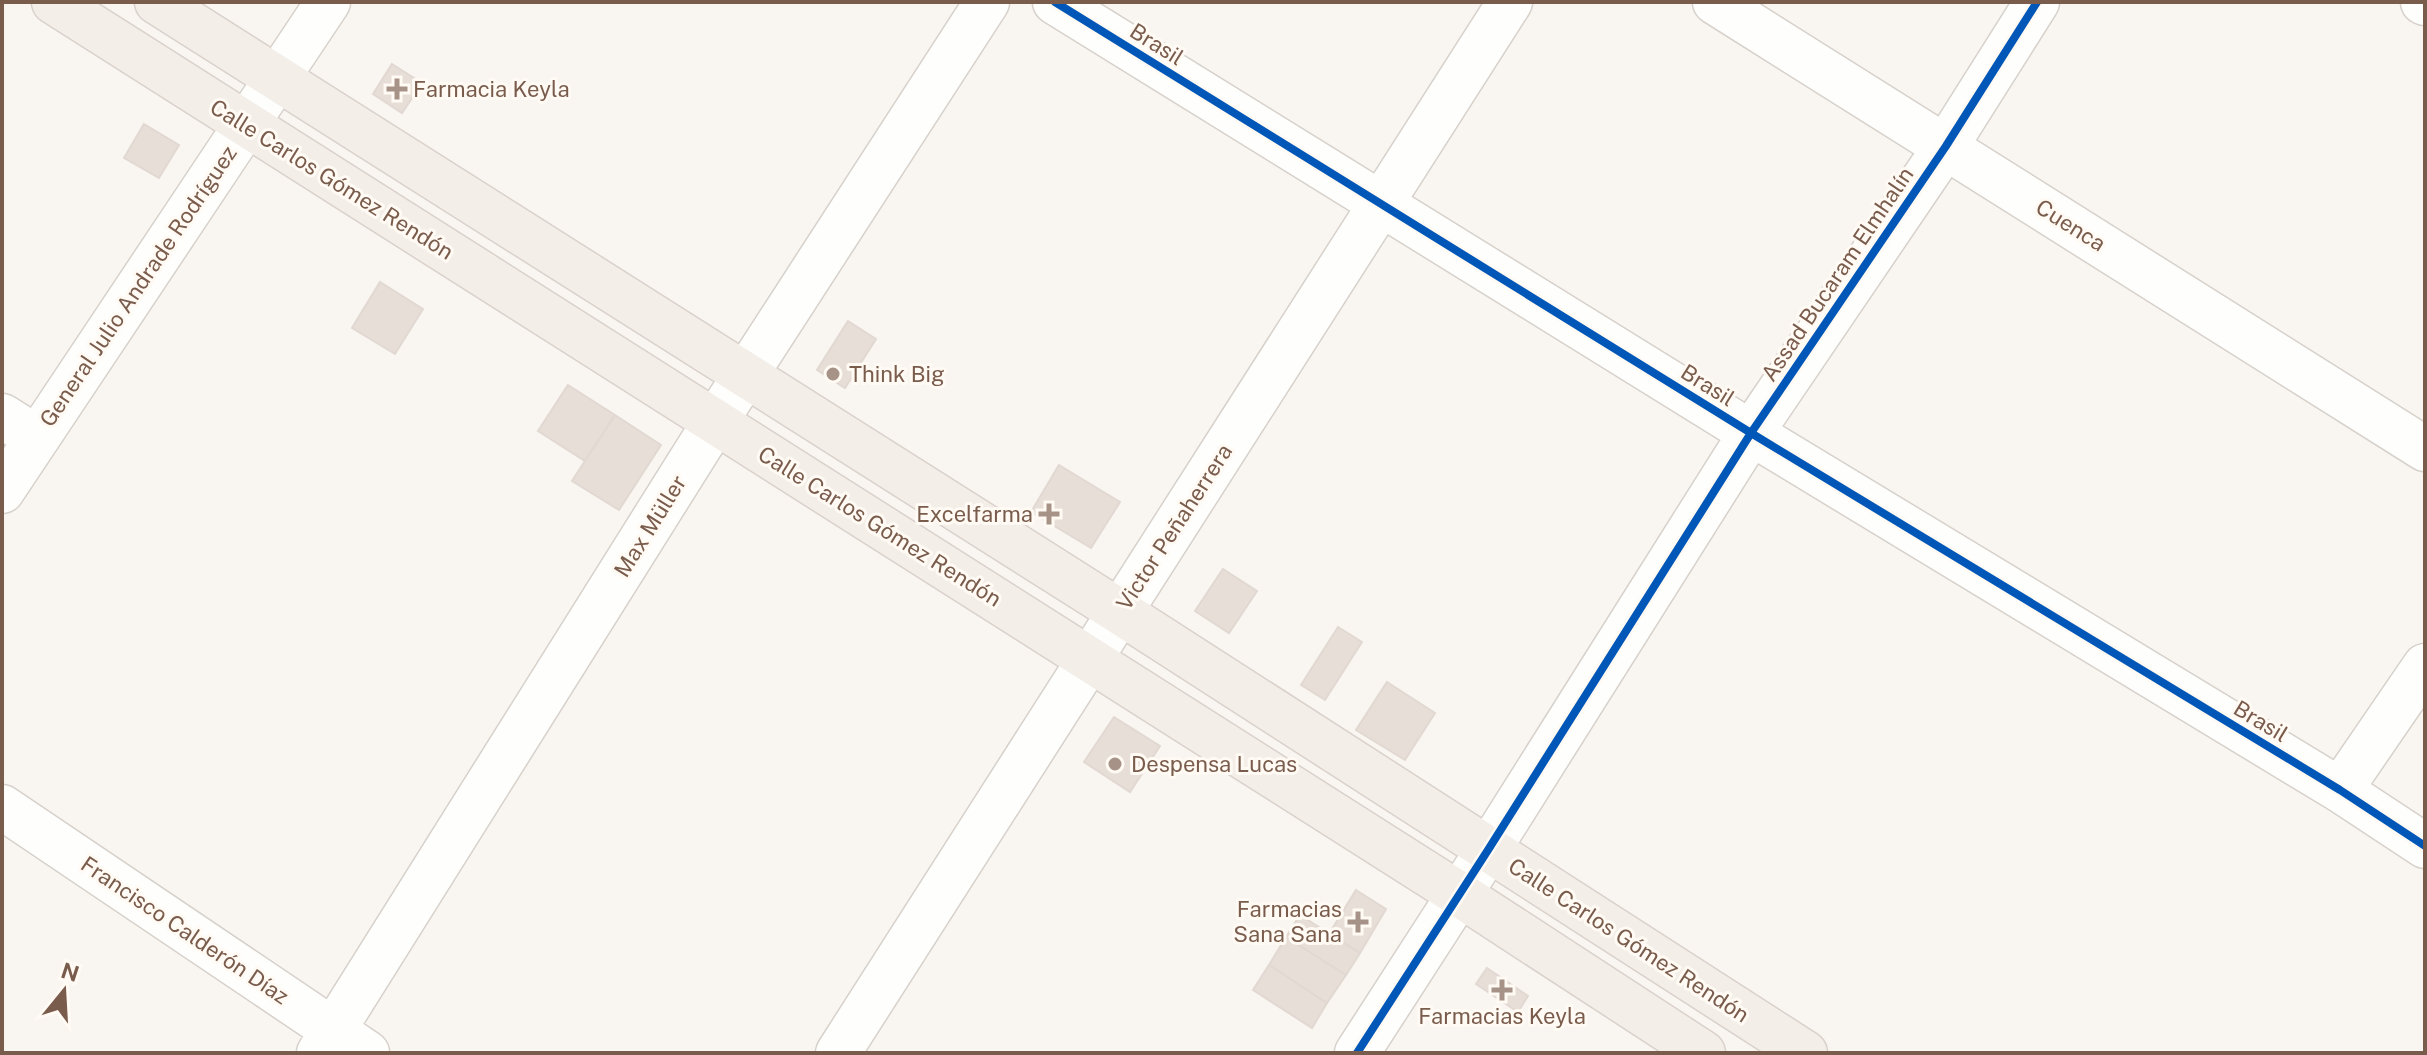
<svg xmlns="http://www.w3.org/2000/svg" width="2427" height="1055" font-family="'Public Sans',sans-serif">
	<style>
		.building { fill: #e6ded7; stroke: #e2d8d2; stroke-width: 2 }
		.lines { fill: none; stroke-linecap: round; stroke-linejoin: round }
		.minor-casing { stroke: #d7d1cb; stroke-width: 47 }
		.major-casing { stroke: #dad1cc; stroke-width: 47 }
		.minor { stroke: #fefefd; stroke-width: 44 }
		.major { stroke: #f3eee8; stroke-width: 44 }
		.cycleway-casing { stroke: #fffaf3; stroke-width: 13 }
		.cycleway { stroke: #0057b8; stroke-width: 8 }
		.poi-dot { fill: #a69286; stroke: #fffaf3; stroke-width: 3 }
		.labels { text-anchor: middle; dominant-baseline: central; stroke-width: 6; stroke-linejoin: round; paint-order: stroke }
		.street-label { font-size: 22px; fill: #7a5c4d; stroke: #fffaf3 }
		.poi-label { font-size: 22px; fill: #7a5c4d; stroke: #fffaf3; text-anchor: start }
	</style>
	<rect width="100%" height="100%" fill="#f9f5f0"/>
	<!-- building -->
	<path class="building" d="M392,64L422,83L402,113L373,94Z
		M144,124L179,145L159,178L124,158Z
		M380,282L423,309L395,354L352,328Z
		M848,321L876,339L845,388L817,370Z
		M568,385L615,415L585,461L538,431Z
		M615,415L661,445L619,510L572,481Z
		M1059,465L1120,502L1091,548L1031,512Z
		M1223,569L1257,591L1229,633L1195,611Z
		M1338,627L1362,642L1325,700L1301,685Z
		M1387,682L1435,713L1405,760L1356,730Z
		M1114,717L1160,746L1130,792L1084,762Z
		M1356,890L1386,909L1360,953L1329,934Z
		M1300,915L1360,953L1346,975L1286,937Z
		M1286,937L1346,975L1327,1003L1269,965Z
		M1269,965L1327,1003L1312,1028L1253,990Z
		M1487,968L1528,996L1518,1012L1476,984Z"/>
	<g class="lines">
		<defs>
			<path id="minor" d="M1055,2L1751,433L2340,790L2425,846
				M1715,2L2425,449
				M2423,2L2425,3
				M2,416L37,438
				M2,491L328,2
				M2340,790L2425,666
				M2,807L367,1053
				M319,1053L715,422L987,2
				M838,1053L1510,2
				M1357,1053L1488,850L1751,433L1946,146L2037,2"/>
			<path id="major" d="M54,2L1459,894L1703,1053
				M157,2L1120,612L1805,1053"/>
		</defs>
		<!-- minor casing -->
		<use href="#minor" class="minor-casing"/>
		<!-- major casing -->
		<use href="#major" class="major-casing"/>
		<!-- minor -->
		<use href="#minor" class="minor"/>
		<!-- major -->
		<use href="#major" class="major"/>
		<defs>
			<path id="cycleway" d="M1055,2L1751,433L2340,790L2425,846
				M1357,1053L1488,850L1751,433L1946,146L2037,2"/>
		</defs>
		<!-- cycleway casing -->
		<use href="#cycleway" class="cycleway-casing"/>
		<!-- cycleway -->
		<use href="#cycleway" class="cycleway"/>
	</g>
	<!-- markers -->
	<g class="poi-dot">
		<path d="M393 77h8v8h8v8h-8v8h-8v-8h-8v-8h8z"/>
		<circle cx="833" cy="374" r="8"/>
		<path d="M1045 502h8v8h8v8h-8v8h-8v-8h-8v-8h8z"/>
		<circle cx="1115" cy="764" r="8"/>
		<path d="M1354 910h8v8h8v8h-8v8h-8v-8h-8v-8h8z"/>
		<path d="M1498 978h8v8h8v8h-8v8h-8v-8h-8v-8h8z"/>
	</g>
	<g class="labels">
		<!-- street labels -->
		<g class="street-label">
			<text transform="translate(1157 44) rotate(32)">Brasil</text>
			<text transform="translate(332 179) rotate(32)">Calle Carlos Gómez Rendón</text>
			<text transform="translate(2071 225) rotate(32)">Cuenca</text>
			<text transform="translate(1837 274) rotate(-56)">Assad Bucaram Elmhalín</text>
			<text transform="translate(138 286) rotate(-56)">General Julio Andrade Rodríguez</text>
			<text transform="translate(1708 385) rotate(32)">Brasil</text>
			<text transform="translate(650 526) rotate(-58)">Max Müller</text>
			<text transform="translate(880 526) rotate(32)">Calle Carlos Gómez Rendón</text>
			<text transform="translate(1174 527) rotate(-57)">Victor Peñaherrera</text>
			<text transform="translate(2261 721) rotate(31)">Brasil</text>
			<text transform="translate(185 930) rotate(34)">Francisco Calderón Díaz</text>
			<text transform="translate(1629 940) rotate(33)">Calle Carlos Gómez Rendón</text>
		</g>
		<!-- poi labels -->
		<g class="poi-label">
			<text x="413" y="89">Farmacia Keyla</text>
			<text x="849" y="374">Think Big</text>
			<text x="1033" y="514" text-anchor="end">Excelfarma</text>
			<text x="1131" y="764">Despensa Lucas</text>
			<text x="1342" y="909" text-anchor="end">Farmacias<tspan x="1342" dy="25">Sana Sana</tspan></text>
			<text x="1502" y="1016" text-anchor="middle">Farmacias Keyla</text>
		</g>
	</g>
	<!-- border -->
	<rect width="2427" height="1055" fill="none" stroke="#7a5c4d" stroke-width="8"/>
	<!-- north arrow -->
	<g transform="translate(64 991) rotate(18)" stroke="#fffaf3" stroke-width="6" paint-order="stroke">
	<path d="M0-6L14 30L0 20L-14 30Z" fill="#7a5c4d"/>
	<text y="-12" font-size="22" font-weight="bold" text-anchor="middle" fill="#7a5c4d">N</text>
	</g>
</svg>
